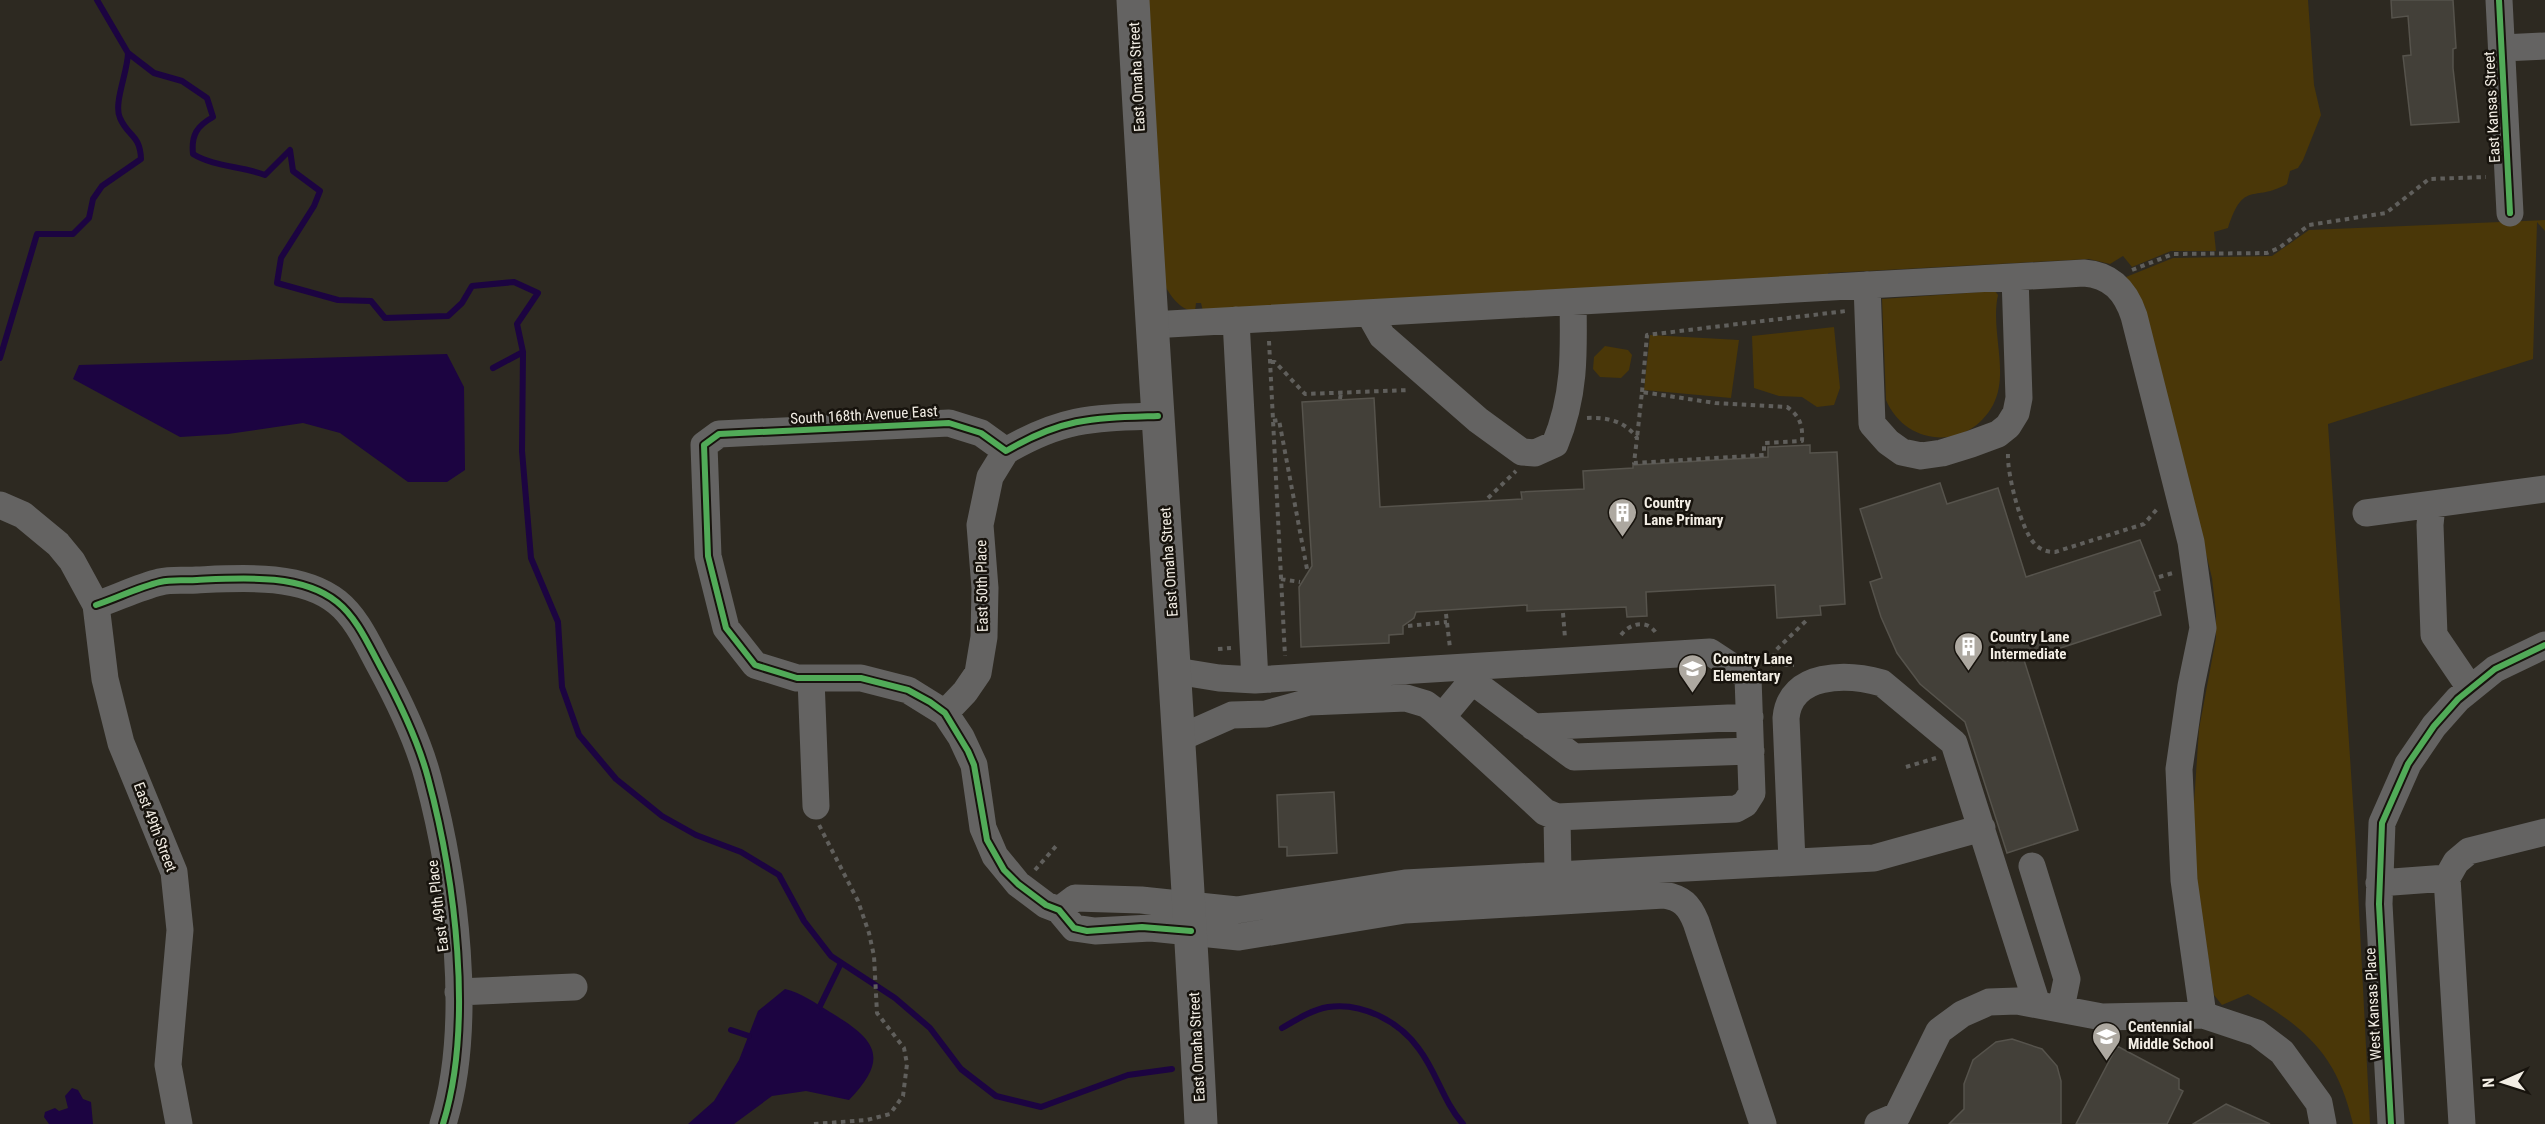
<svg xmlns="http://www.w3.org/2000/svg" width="2545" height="1124" font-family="'Roboto Condensed',sans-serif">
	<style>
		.green { fill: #4a3708 }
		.water { fill: #1c0441 }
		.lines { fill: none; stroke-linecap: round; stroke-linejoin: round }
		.stream { stroke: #1c0441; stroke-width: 6 }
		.building { fill: #434039; stroke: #56534c; stroke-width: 1.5 }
		.path { stroke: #605f5c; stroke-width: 4; stroke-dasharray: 4.5 4.5; stroke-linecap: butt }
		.minor { stroke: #646362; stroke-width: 27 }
		.major { stroke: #646362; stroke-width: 33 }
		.cycleway-casing { stroke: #17130d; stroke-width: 10 }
		.cycleway { stroke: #51ab58; stroke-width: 6 }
		.labels { text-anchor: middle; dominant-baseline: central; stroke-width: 5; stroke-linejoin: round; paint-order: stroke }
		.street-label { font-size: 15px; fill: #f2ede4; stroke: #17130d }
		.poi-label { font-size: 15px; font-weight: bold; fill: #f2ede4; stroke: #17130d; text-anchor: start }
	</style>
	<rect width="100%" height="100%" fill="#2d2921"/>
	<!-- green -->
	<path class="green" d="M1144,0H2308L2314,85L2321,115L2303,160L2298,168L2290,171L2287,184C2253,203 2244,179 2228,228L2214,232L2216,251H2171L2132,267L2123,256L2110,264L2089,259L1828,273V277L1203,311L1201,303H1196L1195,311C1180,311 1169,294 1163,282Z
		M2545,220V231L2537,222L2533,359L2328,424L2355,833L2370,1124H2353C2337,1055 2307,1029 2248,994L2222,1005L2214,995L2195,872L2193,818L2199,729L2216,638V614L2212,578L2145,307L2126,277L2173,258L2272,256L2309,230Z
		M1995,291L1998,295C1990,330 2010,373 1993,405C1968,451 1906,447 1886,400L1882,299Z
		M1834,327L1840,388L1834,405L1817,407L1802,397L1779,396L1754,388L1752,336Z
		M1650,335L1739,340L1731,398L1644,390Z
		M1605,346L1628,350L1632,355L1629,370L1621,378L1600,377L1593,369L1594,357Z"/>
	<!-- water -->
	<path class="water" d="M447,354L464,387L465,470L447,482H408L340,433L303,423L228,434L180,437L73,379L79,365Z
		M785,989C802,993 815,1003 830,1012C875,1039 891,1057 849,1100L806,1091L772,1096L734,1124H688L714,1101L739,1060L758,1011Z
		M72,1088L78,1090L83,1099L91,1102L93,1124H49L44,1117L45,1112L55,1108L59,1111L68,1108L65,1096Z"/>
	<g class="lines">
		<!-- stream -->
		<path class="stream" d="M97,0L128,53L154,73L182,81L207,98L213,117C197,126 191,135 193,154C214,167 242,166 265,175L290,150L293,171L320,191L314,206L281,258L277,283L338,300L371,301L385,318L448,316L462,303L472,286L514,282L538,293L517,324L523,352L522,451L531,558L558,622L562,687L579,735L616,779L662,816L696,835L741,852L779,875L804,921L831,956L895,998L930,1028L961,1069L996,1096L1041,1107L1128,1075L1172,1069
			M0,358L37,234H73L89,218L93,199L102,186L141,159C140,134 128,137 120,118C113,104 128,71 128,53
			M493,368L523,352
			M820,1006L841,963
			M1282,1028C1296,1020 1311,1010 1328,1007C1362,1002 1399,1021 1419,1049C1437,1073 1443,1101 1463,1124
			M731,1030L749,1036"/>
	</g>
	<!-- building -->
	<path class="building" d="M2391,0H2453L2456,48L2453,49V68L2459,122L2411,125L2403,56L2411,55L2408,16L2392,18Z
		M1374,398L1380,507L1522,499L1521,492L1584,489L1583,471L1633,468V465L1768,457V447L1810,445V453L1837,452L1845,604L1820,606L1821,615L1777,618L1775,585L1646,592L1647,616L1627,617L1626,607L1527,611V605L1416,612L1414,618L1403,626V634L1389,635V643L1301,647L1299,587L1312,566L1302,402Z
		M1940,483L1947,504L1998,488L2026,577L2140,540L2160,590L2154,592L2161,615L2024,660L2078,830L2007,853L1965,722L1920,684L1897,653L1881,617L1870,582L1882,578L1860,509Z
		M1334,792L1337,853L1287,856V847H1279L1277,795Z
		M2012,1039L2042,1049L2057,1066L2061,1081V1124H1949L1964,1109V1084L1973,1060L1996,1042Z
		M2117,1046L2179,1079V1089L2183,1091L2167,1124H2076Z
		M2226,1104L2270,1124H2193Z"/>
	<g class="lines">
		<!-- path -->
		<path class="path" d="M2132,270L2173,254L2267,253L2279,248L2309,225L2386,213L2429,179L2486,177
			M1269,341L1285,656
			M1271,362H1275L1305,394L1409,390
			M1642,392L1647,335L1846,311
			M1340,399L1341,393
			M1587,418C1607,417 1625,421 1637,438L1634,463L1764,455V443L1802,441C1803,426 1800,416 1787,407L1715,403L1642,392L1637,438
			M1273,421L1279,420L1307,569
			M2008,454C2007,474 2021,529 2034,543C2040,550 2047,552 2055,552L2144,524L2158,508
			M1488,498L1516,471
			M2159,577L2173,573
			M1281,579L1300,582
			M1563,613L1565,638
			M1446,614L1450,648
			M1408,626L1447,622
			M1621,635C1630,623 1647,619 1656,633
			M1218,649L1231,648
			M1766,664L1794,665
			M1770,666L1776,650L1809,618
			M1906,767L1936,758
			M1035,870L1057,845
			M814,1124L867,1120L890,1114L903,1096L907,1064L904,1048L877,1013L874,956L869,933L858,901L819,825"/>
		<!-- minor -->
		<path class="minor" d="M2499,0L2510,213
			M2502,48L2545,46
			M1867,285L1872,424L1888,442L1902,452L1921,456L1942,453L1971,444L1998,434L2008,426L2016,413L2019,398L2015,277
			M1369,313L1382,336L1478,420L1522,452L1535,453L1555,444C1575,396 1574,353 1573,302
			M1236,320L1255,680
			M1151,325L2084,273C2112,275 2126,292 2134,316L2191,542L2203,628L2191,686L2179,769L2184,880L2203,1015
			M1158,416C1094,418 1064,417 1006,451L981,433L949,423L719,434L704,445L708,556L726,628L755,665L797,678H861L908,690L945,713L961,737L974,765L983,828L995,856L1018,884L1046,905L1059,910L1074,928L1095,931L1151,928L1239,937L1405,910L1664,895C1682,898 1689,905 1696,922L1763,1124
			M0,505L23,515L58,544L72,561L96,605L105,679L121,743L174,872L180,930L168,1065L179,1124
			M2432,505L2430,525L2434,635L2470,688
			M2366,513L2545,489
			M96,605C117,598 139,587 160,582C172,579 185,581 197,580C240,578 301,573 337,602C357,618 368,644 380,666C399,701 418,740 428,778C455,879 474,1024 443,1124
			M1176,671L1219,678L1255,680L1710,652L1748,677L1752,793L1745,804L1736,809L1557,817L1545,812L1434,710L1426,704L1406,698L1309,702L1266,714L1232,715L1180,738
			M811,679L816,806
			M1472,681L1574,757L1751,751
			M945,713L965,692L978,673L984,637L985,588L980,525L990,477L1006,451
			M1442,717L1482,669
			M1533,727L1750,717
			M1557,817L1558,875
			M1792,862L1786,718C1790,672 1847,673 1882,683L1954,743L2037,1004
			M2032,866L2067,979L2061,1008
			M2379,883L2447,878
			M1059,910L1075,898L1141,900L1237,910L1405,883L1874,858L1982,828
			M458,992L574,987
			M1878,1124L1897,1116L1939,1031L1962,1014L1989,1002L2017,1001L2102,1017L2203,1015L2257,1033L2282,1052L2319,1103L2323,1124
			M2391,1124L2379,904L2382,823L2408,764L2434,726L2458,699L2495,669L2545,645
			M2462,1124L2447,878L2456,862L2469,851L2545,832"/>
		<!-- major -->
		<path class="major" d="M1133,0C1153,375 1182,749 1201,1124"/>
		<defs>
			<path id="cycleway" d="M2499,0L2510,213
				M1158,416C1094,418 1064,417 1006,451L981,433L949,423L719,434L704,445L708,556L726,628L755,665L797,678H861L908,690L930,702L945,713L968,751L974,765L987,840L1004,870L1018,884L1046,905L1059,910L1074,928L1087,931L1142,927L1191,931
				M96,605C117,598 139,587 160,582C172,579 185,581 197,580C240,578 301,573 337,602C357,618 368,644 380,666C399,701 418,740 428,778C455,879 474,1024 443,1124
				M2391,1124L2379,904L2382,823L2408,764L2434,726L2458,699L2495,669L2545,645"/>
		</defs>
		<!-- cycleway casing -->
		<use href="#cycleway" class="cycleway-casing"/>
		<!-- cycleway -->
		<use href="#cycleway" class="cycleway"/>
	</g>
	<!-- icons -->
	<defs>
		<symbol id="building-pin" viewBox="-11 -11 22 30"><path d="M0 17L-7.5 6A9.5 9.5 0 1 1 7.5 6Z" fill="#ada8a0" stroke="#17130d"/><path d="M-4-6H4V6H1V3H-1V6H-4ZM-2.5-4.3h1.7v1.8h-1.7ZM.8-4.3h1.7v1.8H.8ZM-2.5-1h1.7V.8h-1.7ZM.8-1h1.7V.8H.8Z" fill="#fff"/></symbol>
		<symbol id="school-pin" viewBox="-11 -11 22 30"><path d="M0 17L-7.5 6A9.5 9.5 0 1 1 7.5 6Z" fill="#ada8a0" stroke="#17130d"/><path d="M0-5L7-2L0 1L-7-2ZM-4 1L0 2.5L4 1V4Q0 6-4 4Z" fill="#fff"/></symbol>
	</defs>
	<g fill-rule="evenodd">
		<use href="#building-pin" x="1606" y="496" width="33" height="45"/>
		<use href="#building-pin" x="1952" y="630" width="33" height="45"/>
		<use href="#school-pin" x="1676" y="652" width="33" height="45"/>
		<use href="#school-pin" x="2090" y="1020" width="33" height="45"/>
	</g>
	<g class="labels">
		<!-- street labels -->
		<g class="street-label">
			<text transform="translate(1137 77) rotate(-93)">East Omaha Street</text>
			<text transform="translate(2492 107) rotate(-93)">East Kansas Street</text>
			<text transform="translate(864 415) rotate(-3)">South 168th Avenue East</text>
			<text transform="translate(1169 562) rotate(-94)">East Omaha Street</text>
			<text transform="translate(982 586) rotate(-91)">East 50th Place</text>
			<text transform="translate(155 827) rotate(69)">East 49th Street</text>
			<text transform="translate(438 906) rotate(-97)">East 49th Place</text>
			<text transform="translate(2373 1004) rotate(-93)">West Kansas Place</text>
			<text transform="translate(1197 1047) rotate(-93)">East Omaha Street</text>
		</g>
		<!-- poi labels -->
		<g class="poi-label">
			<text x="1644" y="503">Country<tspan x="1644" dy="17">Lane Primary</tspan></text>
			<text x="1990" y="637">Country Lane<tspan x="1990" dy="17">Intermediate</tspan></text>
			<text x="1713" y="659">Country Lane<tspan x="1713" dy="17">Elementary</tspan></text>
			<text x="2128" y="1027">Centennial<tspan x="2128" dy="17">Middle School</tspan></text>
		</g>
	</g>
	<!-- north arrow -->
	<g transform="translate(2503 1082) rotate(267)" stroke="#17130d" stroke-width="4.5" paint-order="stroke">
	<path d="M0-4.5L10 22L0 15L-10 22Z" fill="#f2ede4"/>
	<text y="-9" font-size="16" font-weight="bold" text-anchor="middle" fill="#f2ede4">N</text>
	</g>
</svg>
